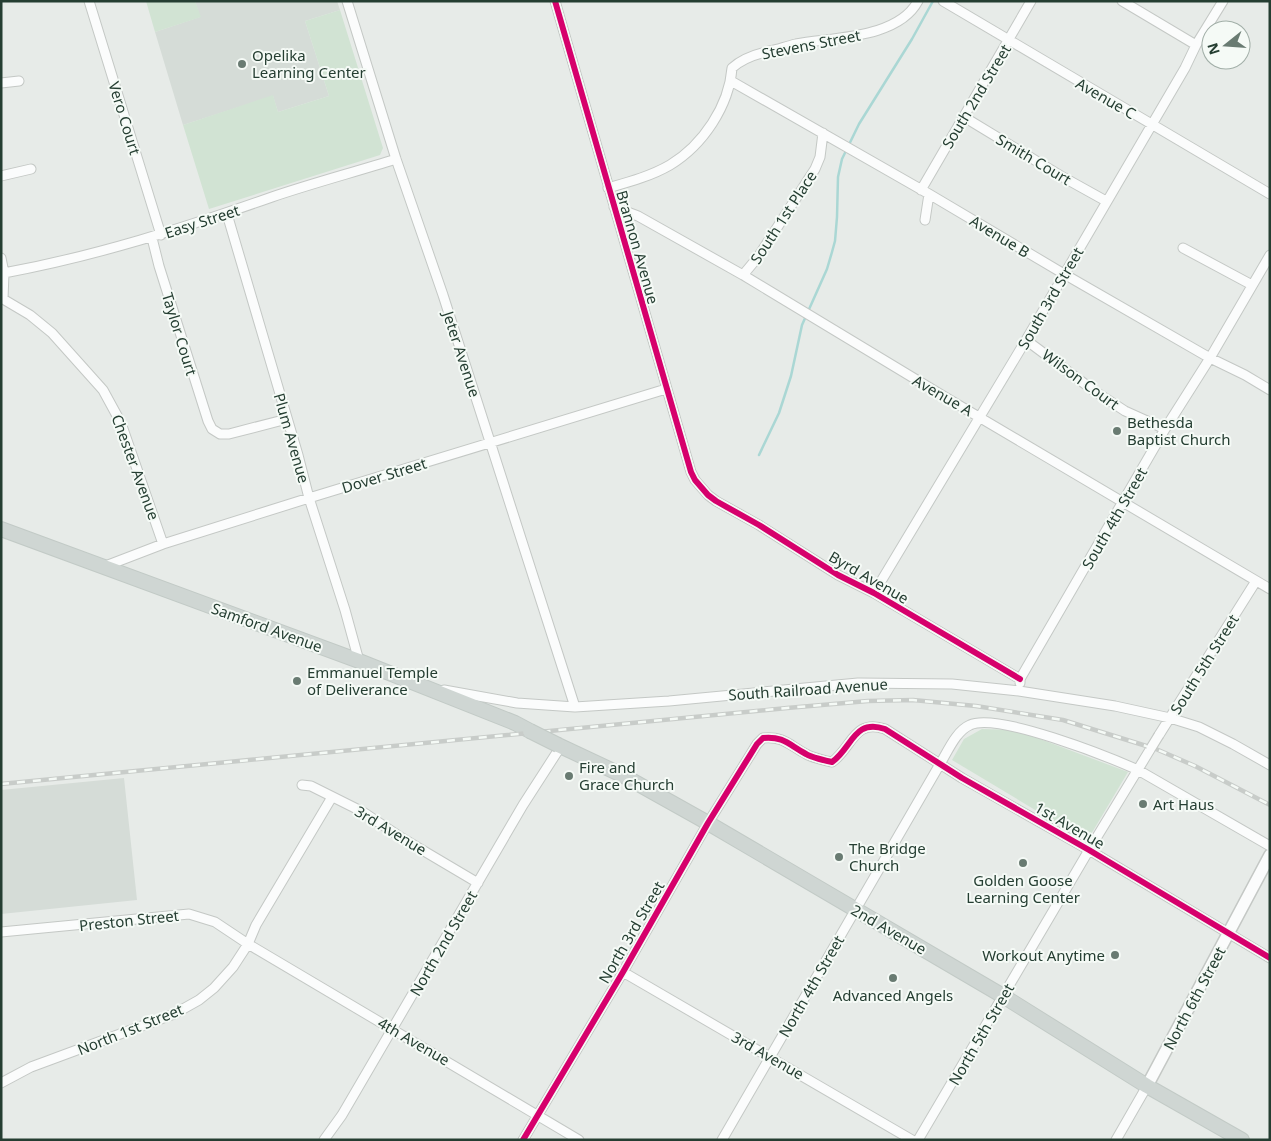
<svg xmlns="http://www.w3.org/2000/svg" width="1271" height="1141" font-family="'Noto Sans',sans-serif">
	<style>
		.built { fill: #d5dcd7 }
		.green { fill: #d1e3d3 }
		.lines { fill: none; stroke-linecap: round; stroke-linejoin: round }
		.stream { stroke: #aad7d4; stroke-width: 2.5 }
		.minor-casing { stroke: #c4c8c5; stroke-width: 11 }
		.tertiary-casing { stroke: #c4c8c5; stroke-width: 14 }
		.primary-casing { stroke: #c2cac6; stroke-width: 16 }
		.minor { stroke: #fbfcfc; stroke-width: 9 }
		.tertiary { stroke: #fbfcfc; stroke-width: 11 }
		.primary { stroke: #cfd6d3; stroke-width: 14 }
		.rail-casing { stroke: #c8ccc9; stroke-width: 4.5 }
		.rail { stroke: #f5faf6; stroke-width: 2.5; stroke-dasharray: 8; stroke-linecap: butt }
		.minor-bridge-casing { stroke: #c4c8c5; stroke-width: 11; stroke-linecap: butt }
		.primary-bridge-casing { stroke: #c2cac6; stroke-width: 16; stroke-linecap: butt }
		.minor-bridge { stroke: #fbfcfc; stroke-width: 9 }
		.primary-bridge { stroke: #cfd6d3; stroke-width: 14 }
		.cycleway-casing { stroke: #f5faf6; stroke-width: 9 }
		.cycleway { stroke: #d6006c; stroke-width: 6 }
		.poi-dot { fill: #697b72; stroke: #f5faf6; stroke-width: 2 }
		.labels { text-anchor: middle; dominant-baseline: central; stroke-width: 4; stroke-linejoin: round; paint-order: stroke }
		.street-label { font-size: 15px; fill: #253e32; stroke: #f5faf6 }
		.poi-label { font-size: 15px; fill: #253e32; stroke: #f5faf6; text-anchor: start }
	</style>
	<rect width="100%" height="100%" fill="#e7ebe8"/>
	<!-- built -->
	<path class="built" d="M195,1H337L340,10L305,21L329,96L278,112L273,96L183,125L155,32L200,17Z
		M124,778L137,900L1,914V790Z"/>
	<!-- green -->
	<path class="green" d="M146,1H195L201,17L155,32Z
		M340,10L383,148L380,155L209,209L183,125L273,95L278,112L329,96L305,21Z
		M982,729L1016,730L1128,772L1087,841L952,760L964,739Z"/>
	<g class="lines">
		<!-- stream -->
		<path class="stream" d="M759,455L779,413L791,376L802,325L827,269L832,252L835,241L837,217L838,177L842,159L859,124L912,39L933,1"/>
		<defs>
			<path id="minor" d="M89,1L161,235
				M347,1L396,159L443,295L575,707
				M555,1L691,472L695,480L708,495L716,501L759,525L838,575L874,593L1020,679
				M943,1L1270,194
				M1122,1L1196,45
				M731,81L929,194L1064,274L1210,358L1245,375L1270,390
				M1,83L19,81
				M964,117L1061,176L1106,201
				M1,176L31,169
				M608,188C629,182 651,176 670,165C703,145 729,106 732,68C743,58 756,54 770,51C779,49 787,46 796,44C832,37 898,39 918,1
				M921,190L1031,1
				M614,207L638,216L743,275L945,397L1270,589
				M227,214L298,455L309,498L345,610L359,661
				M925,220L929,194
				M152,238L159,266L208,421L212,429L220,434H229L287,419
				M1183,248L1252,285
				M1,258L4,273L3,299L30,315L52,333L103,390L121,423L163,544
				M4,273C96,256 184,228 272,197C313,183 355,172 396,159
				M743,275L758,257L815,169L820,157L823,133
				M1026,340L1093,390L1125,411L1165,429
				M103,567L163,544L309,498L666,389
				M874,593L1026,340L1185,68L1196,45L1223,1
				M1020,683V679L1165,429L1210,358L1270,255
				M444,690L517,703L575,707L669,701L858,683L952,684L1019,691L1115,706L1170,718L1199,727L1233,744L1270,765
				M1159,735L1256,581
				M302,785L311,786L363,812L402,838L478,883
				M1,932L189,914L215,922L248,944L579,1140
				M623,972L912,1140
				M1,1083L31,1067L174,1014L199,1000L214,988L233,967L248,944L256,925L332,797
				M324,1140L342,1115L523,805L561,746
				M523,1140L623,972L708,823L757,744L763,738C784,736 789,745 806,754C811,757 826,761 832,762C852,748 854,718 885,729L962,778L1089,850L1270,958
				M722,1140L940,764C948,751 956,731 970,725C997,712 1109,757 1138,770L1270,846
				M918,1140L1089,850L1151,748
				M1116,1140L1147,1086"/>
			<path id="tertiary" d="M1147,1086L1270,855"/>
			<path id="primary" d="M1,529L359,661L515,723L530,731
				M558,745L624,776L708,823L1003,996L1147,1086L1242,1140"/>
		</defs>
		<!-- minor casing -->
		<use href="#minor" class="minor-casing"/>
		<!-- tertiary casing -->
		<use href="#tertiary" class="tertiary-casing"/>
		<!-- primary casing -->
		<use href="#primary" class="primary-casing"/>
		<!-- minor -->
		<use href="#minor" class="minor"/>
		<!-- tertiary -->
		<use href="#tertiary" class="tertiary"/>
		<!-- primary -->
		<use href="#primary" class="primary"/>
		<defs>
			<path id="rail" d="M1,784L787,708L868,701L913,700L976,706L1063,720L1156,749L1195,766L1270,805"/>
		</defs>
		<!-- rail casing -->
		<use href="#rail" class="rail-casing"/>
		<!-- rail -->
		<use href="#rail" class="rail"/>
		<defs>
			<path id="minor-bridge" d="M1151,748L1159,735"/>
			<path id="primary-bridge" d="M530,731L558,745"/>
		</defs>
		<!-- minor-bridge casing -->
		<use href="#minor-bridge" class="minor-bridge-casing"/>
		<!-- primary-bridge casing -->
		<use href="#primary-bridge" class="primary-bridge-casing"/>
		<!-- minor-bridge -->
		<use href="#minor-bridge" class="minor-bridge"/>
		<!-- primary-bridge -->
		<use href="#primary-bridge" class="primary-bridge"/>
		<defs>
			<path id="cycleway" d="M555,1L691,472L695,480L708,495L716,501L759,525L838,575L874,593L1020,679
				M523,1140L623,972L708,823L757,744L763,738C784,736 789,745 806,754C811,757 826,761 832,762C852,748 854,718 885,729L962,778L1089,850L1270,958"/>
		</defs>
		<!-- cycleway casing -->
		<use href="#cycleway" class="cycleway-casing"/>
		<!-- cycleway -->
		<use href="#cycleway" class="cycleway"/>
	</g>
	<!-- markers -->
	<g class="poi-dot">
		<circle cx="242" cy="64" r="5"/>
		<circle cx="1117" cy="431" r="5"/>
		<circle cx="297" cy="681" r="5"/>
		<circle cx="569" cy="776" r="5"/>
		<circle cx="1143" cy="804" r="5"/>
		<circle cx="839" cy="857" r="5"/>
		<circle cx="1023" cy="863" r="5"/>
		<circle cx="1115" cy="955" r="5"/>
		<circle cx="893" cy="978" r="5"/>
	</g>
	<g class="labels">
		<!-- street labels -->
		<g class="street-label">
			<text transform="translate(811 44) rotate(-11)">Stevens Street</text>
			<text transform="translate(976 96) rotate(-59)">South 2nd Street</text>
			<text transform="translate(1106 98) rotate(30)">Avenue C</text>
			<text transform="translate(125 118) rotate(73)">Vero Court</text>
			<text transform="translate(1034 159) rotate(31)">Smith Court</text>
			<text transform="translate(783 217) rotate(-57)">South 1st Place</text>
			<text transform="translate(202 221) rotate(-18)">Easy Street</text>
			<text transform="translate(1000 236) rotate(31)">Avenue B</text>
			<text transform="translate(638 247) rotate(74)">Brannon Avenue</text>
			<text transform="translate(1050 298) rotate(-60)">South 3rd Street</text>
			<text transform="translate(180 334) rotate(73)">Taylor Court</text>
			<text transform="translate(462 354) rotate(72)">Jeter Avenue</text>
			<text transform="translate(1081 379) rotate(36)">Wilson Court</text>
			<text transform="translate(943 395) rotate(30)">Avenue A</text>
			<text transform="translate(292 438) rotate(74)">Plum Avenue</text>
			<text transform="translate(136 467) rotate(70)">Chester Avenue</text>
			<text transform="translate(384 475) rotate(-17)">Dover Street</text>
			<text transform="translate(1114 518) rotate(-60)">South 4th Street</text>
			<text transform="translate(869 577) rotate(30)">Byrd Avenue</text>
			<text transform="translate(267 627) rotate(20)">Samford Avenue</text>
			<text transform="translate(1204 664) rotate(-58)">South 5th Street</text>
			<text transform="translate(808 689) rotate(-4)">South Railroad Avenue</text>
			<text transform="translate(1070 825) rotate(30)">1st Avenue</text>
			<text transform="translate(391 830) rotate(31)">3rd Avenue</text>
			<text transform="translate(129 920) rotate(-6)">Preston Street</text>
			<text transform="translate(889 929) rotate(30)">2nd Avenue</text>
			<text transform="translate(631 932) rotate(-60)">North 3rd Street</text>
			<text transform="translate(443 943) rotate(-60)">North 2nd Street</text>
			<text transform="translate(811 986) rotate(-60)">North 4th Street</text>
			<text transform="translate(1194 998) rotate(-62)">North 6th Street</text>
			<text transform="translate(130 1029) rotate(-22)">North 1st Street</text>
			<text transform="translate(981 1034) rotate(-60)">North 5th Street</text>
			<text transform="translate(414 1041) rotate(30)">4th Avenue</text>
			<text transform="translate(768 1055) rotate(30)">3rd Avenue</text>
		</g>
		<!-- poi labels -->
		<g class="poi-label">
			<text x="252" y="55">Opelika<tspan x="252" dy="17">Learning Center</tspan></text>
			<text x="1127" y="422">Bethesda<tspan x="1127" dy="17">Baptist Church</tspan></text>
			<text x="307" y="672">Emmanuel Temple<tspan x="307" dy="17">of Deliverance</tspan></text>
			<text x="579" y="767">Fire and<tspan x="579" dy="17">Grace Church</tspan></text>
			<text x="1153" y="804">Art Haus</text>
			<text x="849" y="848">The Bridge<tspan x="849" dy="17">Church</tspan></text>
			<text x="1023" y="880" text-anchor="middle">Golden Goose<tspan x="1023" dy="17">Learning Center</tspan></text>
			<text x="1105" y="955" text-anchor="end">Workout Anytime</text>
			<text x="893" y="995" text-anchor="middle">Advanced Angels</text>
		</g>
	</g>
	<!-- border -->
	<rect width="1271" height="1141" fill="none" stroke="#253e32" stroke-width="5"/>
	<!-- north arrow -->
	<g transform="translate(1226 45) rotate(253)"><circle r="24" fill="#f5faf6" stroke="#a2afa8"/>
	<path d="M0-4L9 19L0 12L-9 19Z" fill="#697b72"/>
	<text y="-8" font-size="14" font-weight="bold" text-anchor="middle" fill="#253e32">N</text>
	</g>
</svg>
